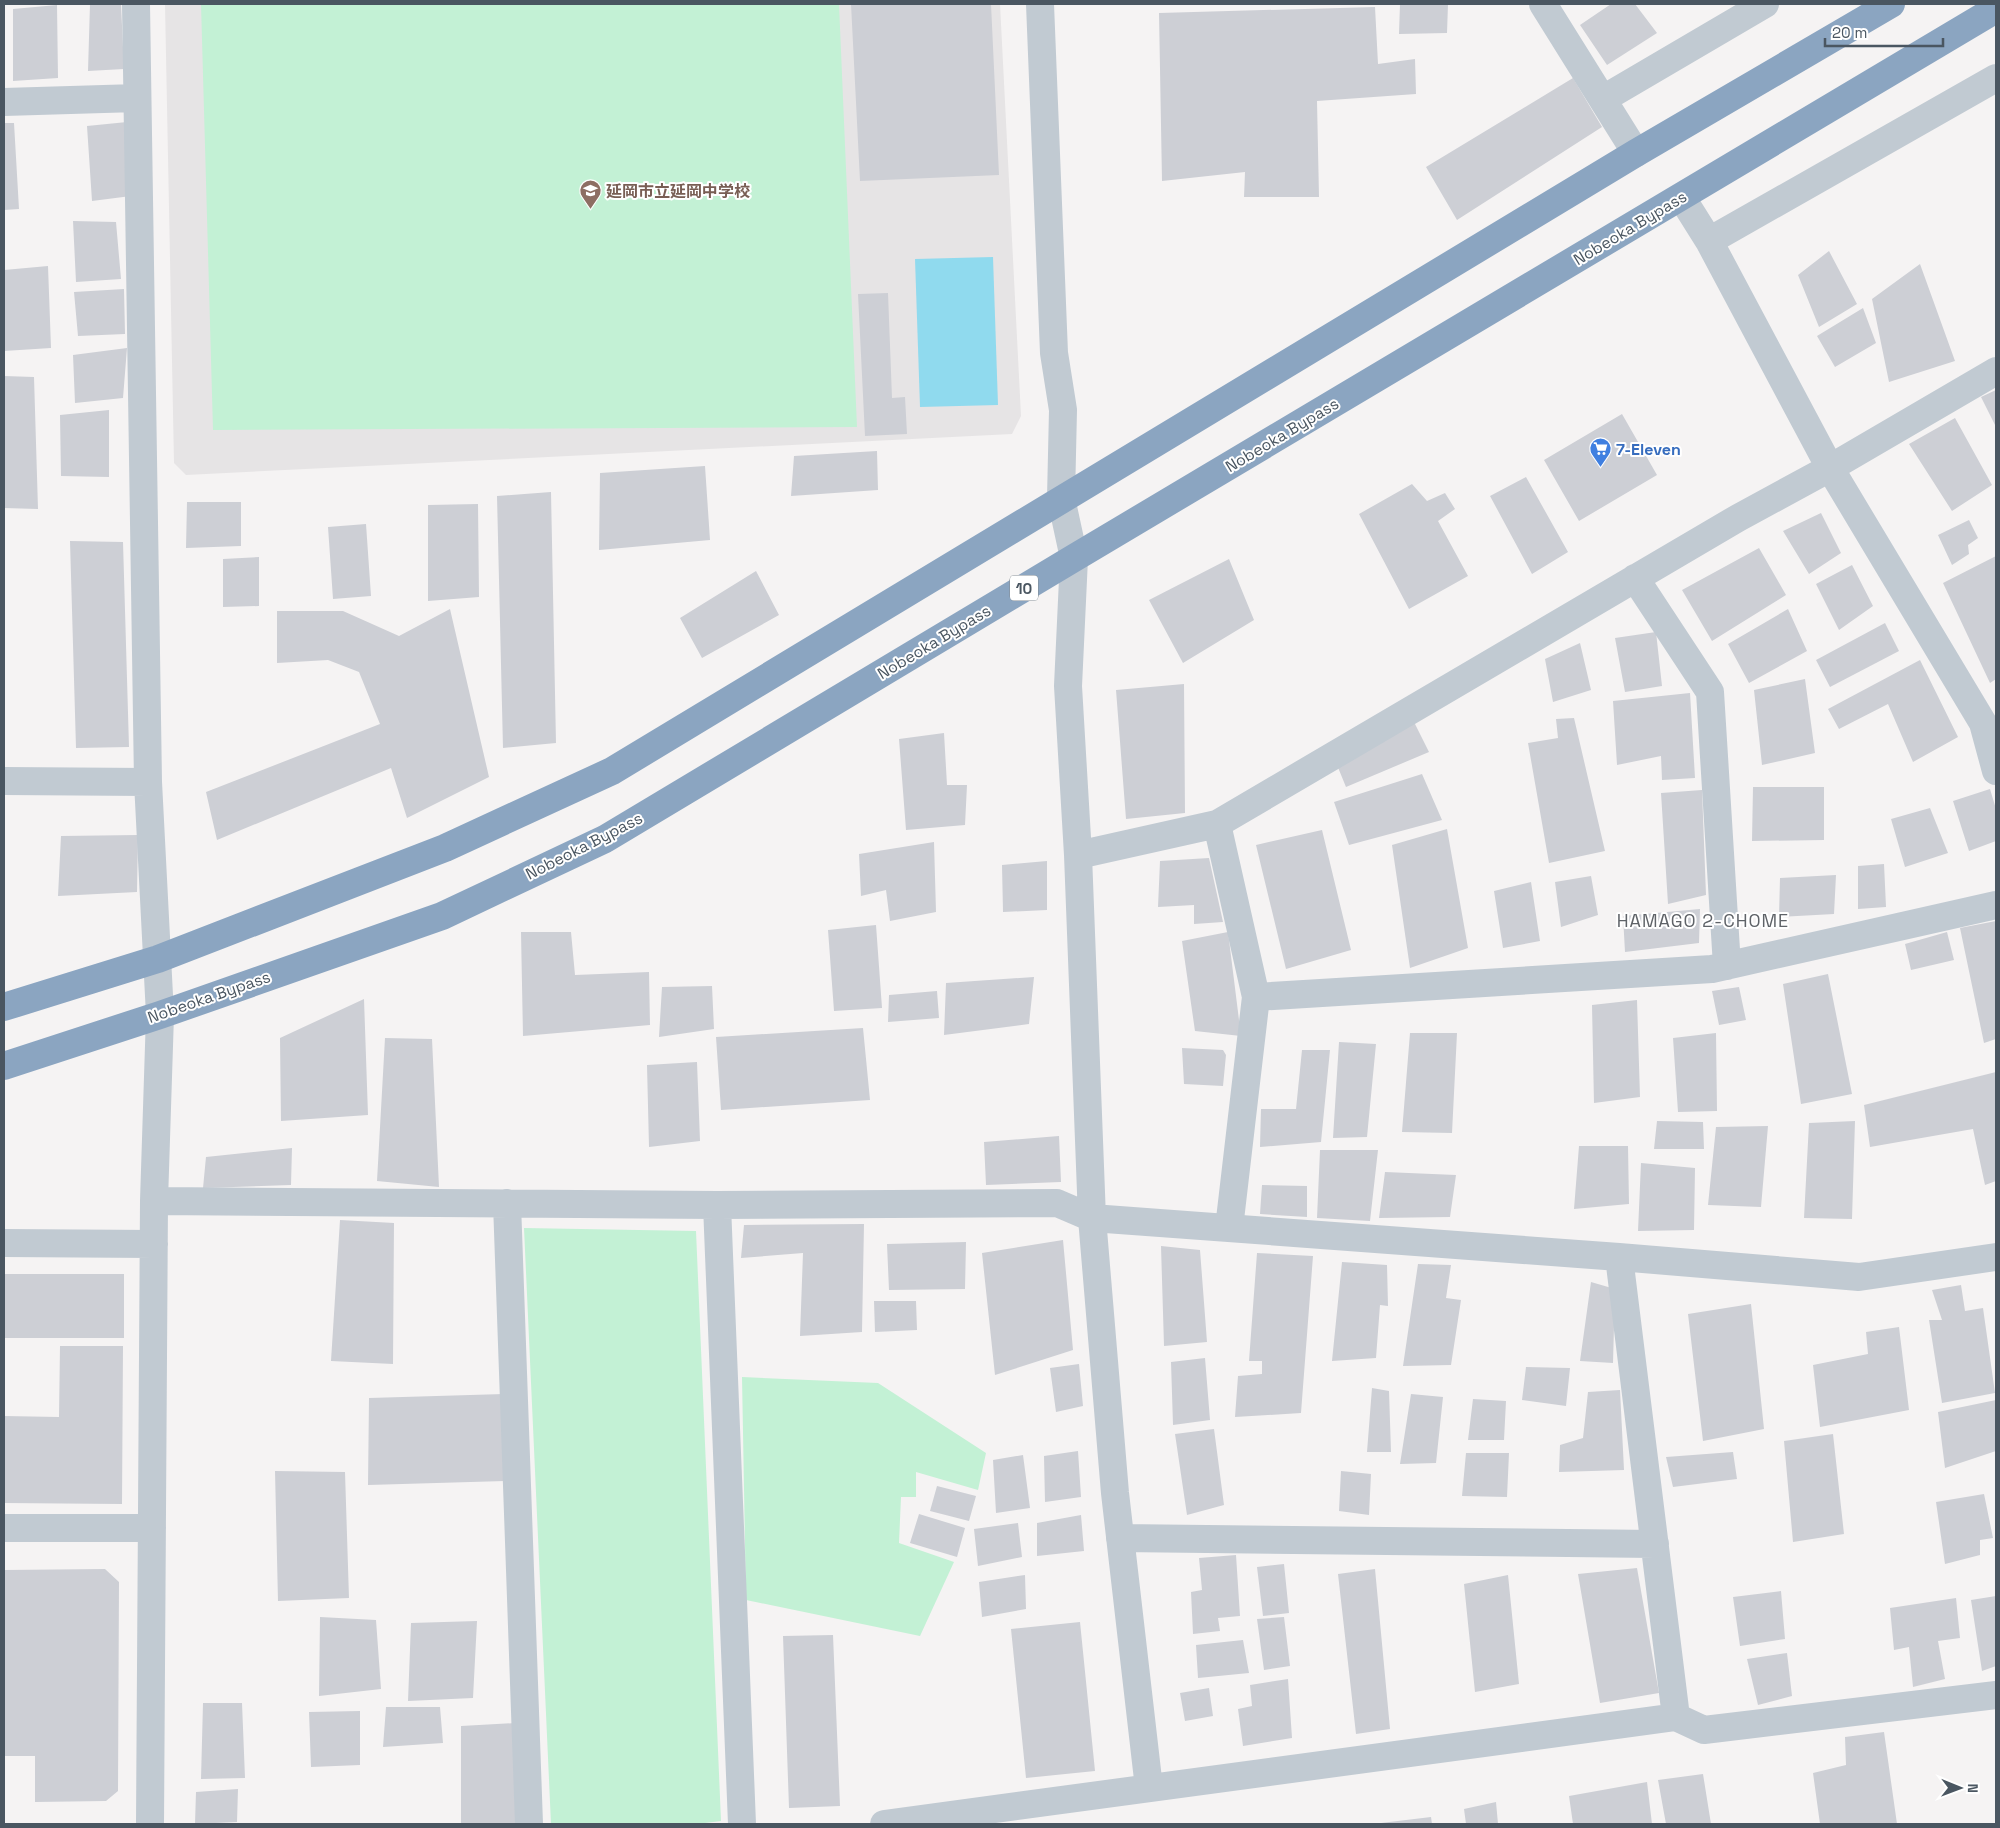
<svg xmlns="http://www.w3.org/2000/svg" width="2000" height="1828" font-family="'Space Grotesk','Noto Sans JP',sans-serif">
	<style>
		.education { fill: #e6e4e5 }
		.green { fill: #c3f1d5 }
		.water { fill: #90daee }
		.building { fill: #cdcfd5 }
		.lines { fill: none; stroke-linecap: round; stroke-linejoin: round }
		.minor { stroke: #c1cad2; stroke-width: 28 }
		.highway { stroke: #8ba5c1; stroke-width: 28 }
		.labels { text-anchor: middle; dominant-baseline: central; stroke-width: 4; stroke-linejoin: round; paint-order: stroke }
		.shield { fill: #fff; stroke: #808990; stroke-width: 1 }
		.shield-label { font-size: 15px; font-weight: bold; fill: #4a5661 }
		.education-label { font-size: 16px; font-weight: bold; fill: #785e54; stroke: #fff; text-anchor: start }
		.street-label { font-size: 16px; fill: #4a5661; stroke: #fff }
		.shop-label { font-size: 16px; font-weight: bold; fill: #366cbe; stroke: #fff; text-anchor: start }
		.neighbourhood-label { font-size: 18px; letter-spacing: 1px; fill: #5f6368; stroke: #fff }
	</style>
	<rect width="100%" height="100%" fill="#f5f3f3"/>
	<!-- education -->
	<path class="education" d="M165,4H1000L1021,416L1012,434L186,475L174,463Z"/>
	<!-- green -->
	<path class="green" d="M201,4H839L857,427L213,430Z
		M524,1228L696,1231L721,1821L697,1824H551Z
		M742,1377L878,1383L986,1453L978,1490L916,1472V1497H901L899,1543L954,1562L920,1636L746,1600Z"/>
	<!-- water -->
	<path class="water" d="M993,257L998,405L920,407L915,259Z"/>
	<!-- building -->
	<path class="building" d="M90,4H121L124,69L88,71Z
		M851,4H991L999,175L860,181Z
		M1400,4H1448L1447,33L1399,34Z
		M1611,4H1635L1657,33L1607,65L1580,25Z
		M57,5L58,78L13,81V9Z
		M1375,7L1378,64L1415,59L1416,94L1317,101L1319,197H1244L1245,172L1162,181L1159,13Z
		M1573,78L1602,127L1457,220L1426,167Z
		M127,122L131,196L92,201L87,126Z
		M4,123H14L19,209L4,210Z
		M73,221L116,222L121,279L76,282Z
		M1829,251L1857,304L1819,327L1798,275Z
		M1920,264L1955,361L1889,382L1872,299Z
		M48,266L51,348L4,351V270Z
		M124,289L125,334L78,336L74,292Z
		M888,293L892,398L905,397L907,434L865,436L858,294Z
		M1863,308L1876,343L1835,367L1817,336Z
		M127,348L123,398L75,403L73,355Z
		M4,376L34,377L38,509L4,508Z
		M1996,390V427L1981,397Z
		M109,410V477L61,476L60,415Z
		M1622,414L1657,475L1579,521L1544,460Z
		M1955,418L1992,485L1952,511L1909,444Z
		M877,451L878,490L791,496L794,456Z
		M705,466L710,540L599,550L600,473Z
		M1526,477L1568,552L1532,574L1490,496Z
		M1412,484L1427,501L1445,493L1455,509L1438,521L1468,576L1409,609L1359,514Z
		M551,492L556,743L503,748L497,496Z
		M187,502H241V546L186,548Z
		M478,504L479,597L428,601V505Z
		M1821,513L1841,553L1809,574L1783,531Z
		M1969,520L1978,538L1968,545L1969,554L1952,565L1938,535Z
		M366,524L371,596L333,599L328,527Z
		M70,541L123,542L129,747L76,748Z
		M1759,548L1786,595L1712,641L1682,590Z
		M1996,556V679L1990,683L1943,583Z
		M259,557V606L223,607V559Z
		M1229,559L1254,620L1183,663L1149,600Z
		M1852,565L1873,606L1839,630L1816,584Z
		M756,571L779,615L702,658L680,618Z
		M450,609L489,777L407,818L391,768L217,840L206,792L380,724L359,672L328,660L277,663V611H343L399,636Z
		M1788,609L1807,651L1749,683L1728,644Z
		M1885,623L1899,651L1830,687L1816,660Z
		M1656,632L1662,686L1625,692L1615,638Z
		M1580,643L1591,690L1553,702L1545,659Z
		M1920,660L1958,737L1913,762L1888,704L1839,729L1828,709Z
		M1805,679L1815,753L1762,765L1754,690Z
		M1184,684L1185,813L1126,819L1116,690Z
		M1690,693L1695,778L1662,780L1661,756L1617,765L1613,701Z
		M1574,718L1605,851L1549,863L1528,743L1558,738L1556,719Z
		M1414,722L1429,752L1346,787L1337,765Z
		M944,733L947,785H967L965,825L906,830L899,739Z
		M1422,774L1442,820L1349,845L1334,802Z
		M1753,787H1824V840L1752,841Z
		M1990,789L1996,809V841L1969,851L1953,801Z
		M1702,790L1706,895L1668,904L1661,793Z
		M1930,808L1948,853L1905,867L1891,819Z
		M1447,829L1468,948L1410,968L1392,845Z
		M1322,830L1351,950L1286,969L1256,845Z
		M138,835L137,892L58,896L61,836Z
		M934,842L936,912L890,921L886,890L861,896L859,854Z
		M1209,858L1223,922L1194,924V905L1158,907L1160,861Z
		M1047,861V910L1003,912L1002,865Z
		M1884,864L1886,907L1858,909V866Z
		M1836,875L1834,914L1779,917L1780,878Z
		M1591,876L1598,915L1561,927L1555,882Z
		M1531,882L1540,941L1503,948L1494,891Z
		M1700,909L1699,943L1625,952L1623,916Z
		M1996,921V1039L1984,1043L1960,928Z
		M876,925L882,1008L834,1011L828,930Z
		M521,932H571L575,975L649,972L650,1025L523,1036Z
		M1228,932L1241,1036L1195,1031L1182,941Z
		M1947,932L1954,960L1911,970L1905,944Z
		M1828,974L1852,1094L1801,1104L1783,984Z
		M1034,977L1029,1024L944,1035L946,983Z
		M712,986L714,1029L659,1037L662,987Z
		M1739,987L1746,1020L1719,1025L1712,991Z
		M937,991L939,1018L888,1022L889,995Z
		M364,999L368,1115L281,1121L280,1038Z
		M1637,1000L1640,1097L1594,1103L1592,1005Z
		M863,1028L870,1100L721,1110L716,1037Z
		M1410,1033H1457L1452,1133L1402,1132Z
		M1716,1033L1717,1111L1678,1112L1673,1038Z
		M385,1038L432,1039L439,1187L377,1181Z
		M1339,1042L1376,1044L1367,1137L1333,1138Z
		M1182,1048L1223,1050L1226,1055L1223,1086L1184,1084Z
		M1302,1050H1330L1321,1142L1260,1147L1261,1109H1296Z
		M697,1062L700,1141L649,1147L647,1065Z
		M1996,1072V1181L1985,1185L1973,1129L1870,1147L1864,1105Z
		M1657,1121L1703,1122L1704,1149H1654Z
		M1855,1121L1852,1219L1804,1218L1809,1123Z
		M1768,1126L1761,1207L1708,1205L1716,1127Z
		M1059,1136L1061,1182L986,1185L984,1142Z
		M1579,1146H1628L1629,1204L1574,1209Z
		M292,1148L291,1185L203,1188L206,1157Z
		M1320,1150H1378L1370,1221L1317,1218Z
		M1641,1163L1695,1168L1694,1230L1638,1231Z
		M1385,1172L1456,1175L1450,1217L1379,1218Z
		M1262,1185L1307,1186V1217L1260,1214Z
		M340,1220L394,1223L393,1364L331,1361Z
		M864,1224L862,1332L800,1336L803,1253L741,1258L744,1225Z
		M1063,1240L1073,1350L995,1375L982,1253Z
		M966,1242L965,1289L889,1290L887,1244Z
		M1161,1246L1200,1250L1207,1342L1164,1346Z
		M1257,1253L1313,1256L1301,1413L1235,1417L1238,1376L1262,1374V1361H1249Z
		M1342,1262L1387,1265L1388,1306L1380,1305L1376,1358L1332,1361Z
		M1418,1264L1451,1265L1446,1298L1461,1300L1451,1365L1403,1366Z
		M4,1274H124V1338H4Z
		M1591,1282L1615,1289L1613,1363L1580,1361Z
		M1961,1285L1965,1311L1983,1308L1995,1393L1942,1403L1929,1320H1942L1932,1290Z
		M874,1301H916L917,1330L875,1332Z
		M1751,1304L1764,1429L1703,1441L1688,1314Z
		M1899,1327L1909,1410L1820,1427L1813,1365L1868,1354L1866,1332Z
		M60,1346H123L122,1504L4,1503V1416L59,1417Z
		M1205,1358L1210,1420L1173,1425L1171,1362Z
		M1079,1364L1083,1406L1056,1412L1050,1368Z
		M1526,1367L1570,1368L1566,1406L1522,1400Z
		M1372,1388L1389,1391L1391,1452H1367Z
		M1620,1390L1624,1470L1559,1472L1560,1445L1583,1438L1588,1392Z
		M504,1394L505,1481L368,1485L369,1398Z
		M1411,1394L1443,1397L1436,1463L1400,1464Z
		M1473,1399L1506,1401L1504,1440H1468Z
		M1996,1400V1451L1945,1468L1938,1412Z
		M1214,1429L1224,1505L1187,1515L1175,1434Z
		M1833,1434L1844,1534L1793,1542L1784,1441Z
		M1078,1451L1081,1497L1045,1502L1044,1456Z
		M1733,1452L1737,1479L1673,1487L1666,1457Z
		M1466,1453H1509L1507,1497L1462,1496Z
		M1023,1455L1030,1508L996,1513L993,1460Z
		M275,1471L345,1472L349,1598L278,1601Z
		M1341,1471L1371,1474L1369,1515L1339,1511Z
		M937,1486L976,1496L969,1521L930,1511Z
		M1984,1494L1993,1538L1980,1540V1555L1945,1564L1936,1502Z
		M919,1514L965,1528L957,1557L910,1543Z
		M1081,1515L1084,1551L1037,1556V1523Z
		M1018,1523L1022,1557L978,1566L974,1529Z
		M1236,1555L1240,1616L1218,1618L1220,1631L1193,1634L1191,1592L1202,1590L1199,1558Z
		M1284,1564L1289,1613L1263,1616L1257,1567Z
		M1637,1568L1659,1693L1600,1703L1578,1574Z
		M105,1569L119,1582L118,1791L106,1801L35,1802V1756H4V1570Z
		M1375,1569L1390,1729L1356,1734L1338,1574Z
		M1025,1575L1026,1609L982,1617L979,1582Z
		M1508,1575L1519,1684L1475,1692L1464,1584Z
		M1781,1591L1785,1639L1740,1646L1733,1597Z
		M1996,1596V1666L1982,1671L1971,1600Z
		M1956,1598L1960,1638L1938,1641L1945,1679L1913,1687L1909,1647L1894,1650L1890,1608Z
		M320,1617L376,1620L381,1689L319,1696Z
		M1284,1617L1290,1666L1264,1670L1257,1619Z
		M477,1621L473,1698L408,1701L411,1623Z
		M1080,1622L1095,1771L1026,1778L1011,1629Z
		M833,1635L840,1806L789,1808L783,1636Z
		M1243,1640L1249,1673L1198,1678L1196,1645Z
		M1787,1653L1792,1696L1758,1705L1747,1659Z
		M1288,1679L1292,1738L1243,1746L1238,1709L1252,1706L1250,1685Z
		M1209,1688L1213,1716L1185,1721L1180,1693Z
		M203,1703H242L245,1778L201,1779Z
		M386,1707H440L443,1743L383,1747Z
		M360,1711V1765L311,1767L309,1712Z
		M516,1723L519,1824H461V1726Z
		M1884,1732L1897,1824H1820L1813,1773L1846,1765L1845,1737Z
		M1703,1774L1711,1824H1666L1658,1780Z
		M1647,1782L1652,1824H1573L1569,1796Z
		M238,1789L237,1822L195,1824L196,1792Z
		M1496,1802L1498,1824H1466L1464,1809Z
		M1431,1817L1432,1824H1381V1823Z"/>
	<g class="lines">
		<!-- minor -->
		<path class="minor" d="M136,4L148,782L160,1015L154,1201L150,1824
			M1040,4L1054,353L1063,410L1061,498L1074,558L1068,686L1078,855L1092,1218L1115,1493L1149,1788
			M1543,4L1636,153
			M1603,99L1765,4
			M4,102L137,98
			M1682,198L1709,241L1830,468L1983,723L1996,771
			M1709,241L1996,78
			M1635,578L1710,692L1727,966
			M4,781L148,782
			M1217,824L1256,997L1229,1228
			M1078,855L1217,824L1738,518L1830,468L1996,371
			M1256,997L1712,969L1996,905
			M154,1201L717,1205L1057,1203L1092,1218L1619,1257L1859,1277L1996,1257
			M507,1203L529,1824
			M717,1205L742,1824
			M4,1243L154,1244
			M1619,1257L1676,1717
			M4,1528H152
			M1120,1538L1655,1544
			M884,1824L1676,1717L1704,1730L1996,1695"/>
		<!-- highway -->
		<path class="highway" d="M4,1007L158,959L445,848L612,771L1636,153L1891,4
			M4,1066L160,1015L442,916L605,839L1074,558L1996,9"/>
	</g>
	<!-- icons -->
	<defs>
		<symbol id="school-pin" viewBox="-11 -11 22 30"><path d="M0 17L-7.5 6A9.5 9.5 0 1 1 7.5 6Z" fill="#8d6e63" stroke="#fff"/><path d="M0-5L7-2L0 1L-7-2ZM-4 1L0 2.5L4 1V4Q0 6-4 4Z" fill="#fff"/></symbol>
		<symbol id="supermarket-pin" viewBox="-11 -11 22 30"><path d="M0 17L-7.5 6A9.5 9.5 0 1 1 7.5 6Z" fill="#3f7fe0" stroke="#fff"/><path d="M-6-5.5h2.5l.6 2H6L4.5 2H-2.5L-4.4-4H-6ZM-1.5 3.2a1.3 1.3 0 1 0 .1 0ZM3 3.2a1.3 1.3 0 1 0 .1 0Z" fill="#fff"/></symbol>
	</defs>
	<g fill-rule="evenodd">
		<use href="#school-pin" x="578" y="178" width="25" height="34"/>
		<use href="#supermarket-pin" x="1588" y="436" width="25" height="34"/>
	</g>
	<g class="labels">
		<!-- shield labels -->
		<rect class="shield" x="1010" y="575.5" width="28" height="25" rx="4"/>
		<g class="shield-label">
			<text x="1024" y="588">10</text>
		</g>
		<!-- education labels -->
		<g class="education-label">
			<text x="606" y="191">延岡市立延岡中学校</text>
		</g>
		<!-- street labels -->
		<g class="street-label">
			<text transform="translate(1630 228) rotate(-31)">Nobeoka Bypass</text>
			<text transform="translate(1282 435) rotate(-31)">Nobeoka Bypass</text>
			<text transform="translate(934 642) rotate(-31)">Nobeoka Bypass</text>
			<text transform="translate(584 846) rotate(-27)">Nobeoka Bypass</text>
			<text transform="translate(209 997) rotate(-19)">Nobeoka Bypass</text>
		</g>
		<!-- shop labels -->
		<g class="shop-label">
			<text x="1616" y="449">7-Eleven</text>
		</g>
		<!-- neighbourhood labels -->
		<g class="neighbourhood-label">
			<text x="1703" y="920">HAMAGO 2-CHOME</text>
		</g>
	</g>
	<!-- border -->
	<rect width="2000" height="1828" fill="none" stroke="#4a5661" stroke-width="10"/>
	<!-- north arrow -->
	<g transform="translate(1960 1788) rotate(91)" stroke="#ffffff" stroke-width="4" paint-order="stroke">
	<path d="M0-4L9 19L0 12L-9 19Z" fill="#4a5661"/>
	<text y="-8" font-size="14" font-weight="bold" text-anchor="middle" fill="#4a5661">N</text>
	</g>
	<!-- scale -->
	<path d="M1825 38v8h118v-8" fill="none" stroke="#4a5661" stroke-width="2.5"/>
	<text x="1832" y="38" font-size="15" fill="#4a5661" stroke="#ffffff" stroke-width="4" paint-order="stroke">20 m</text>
</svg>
